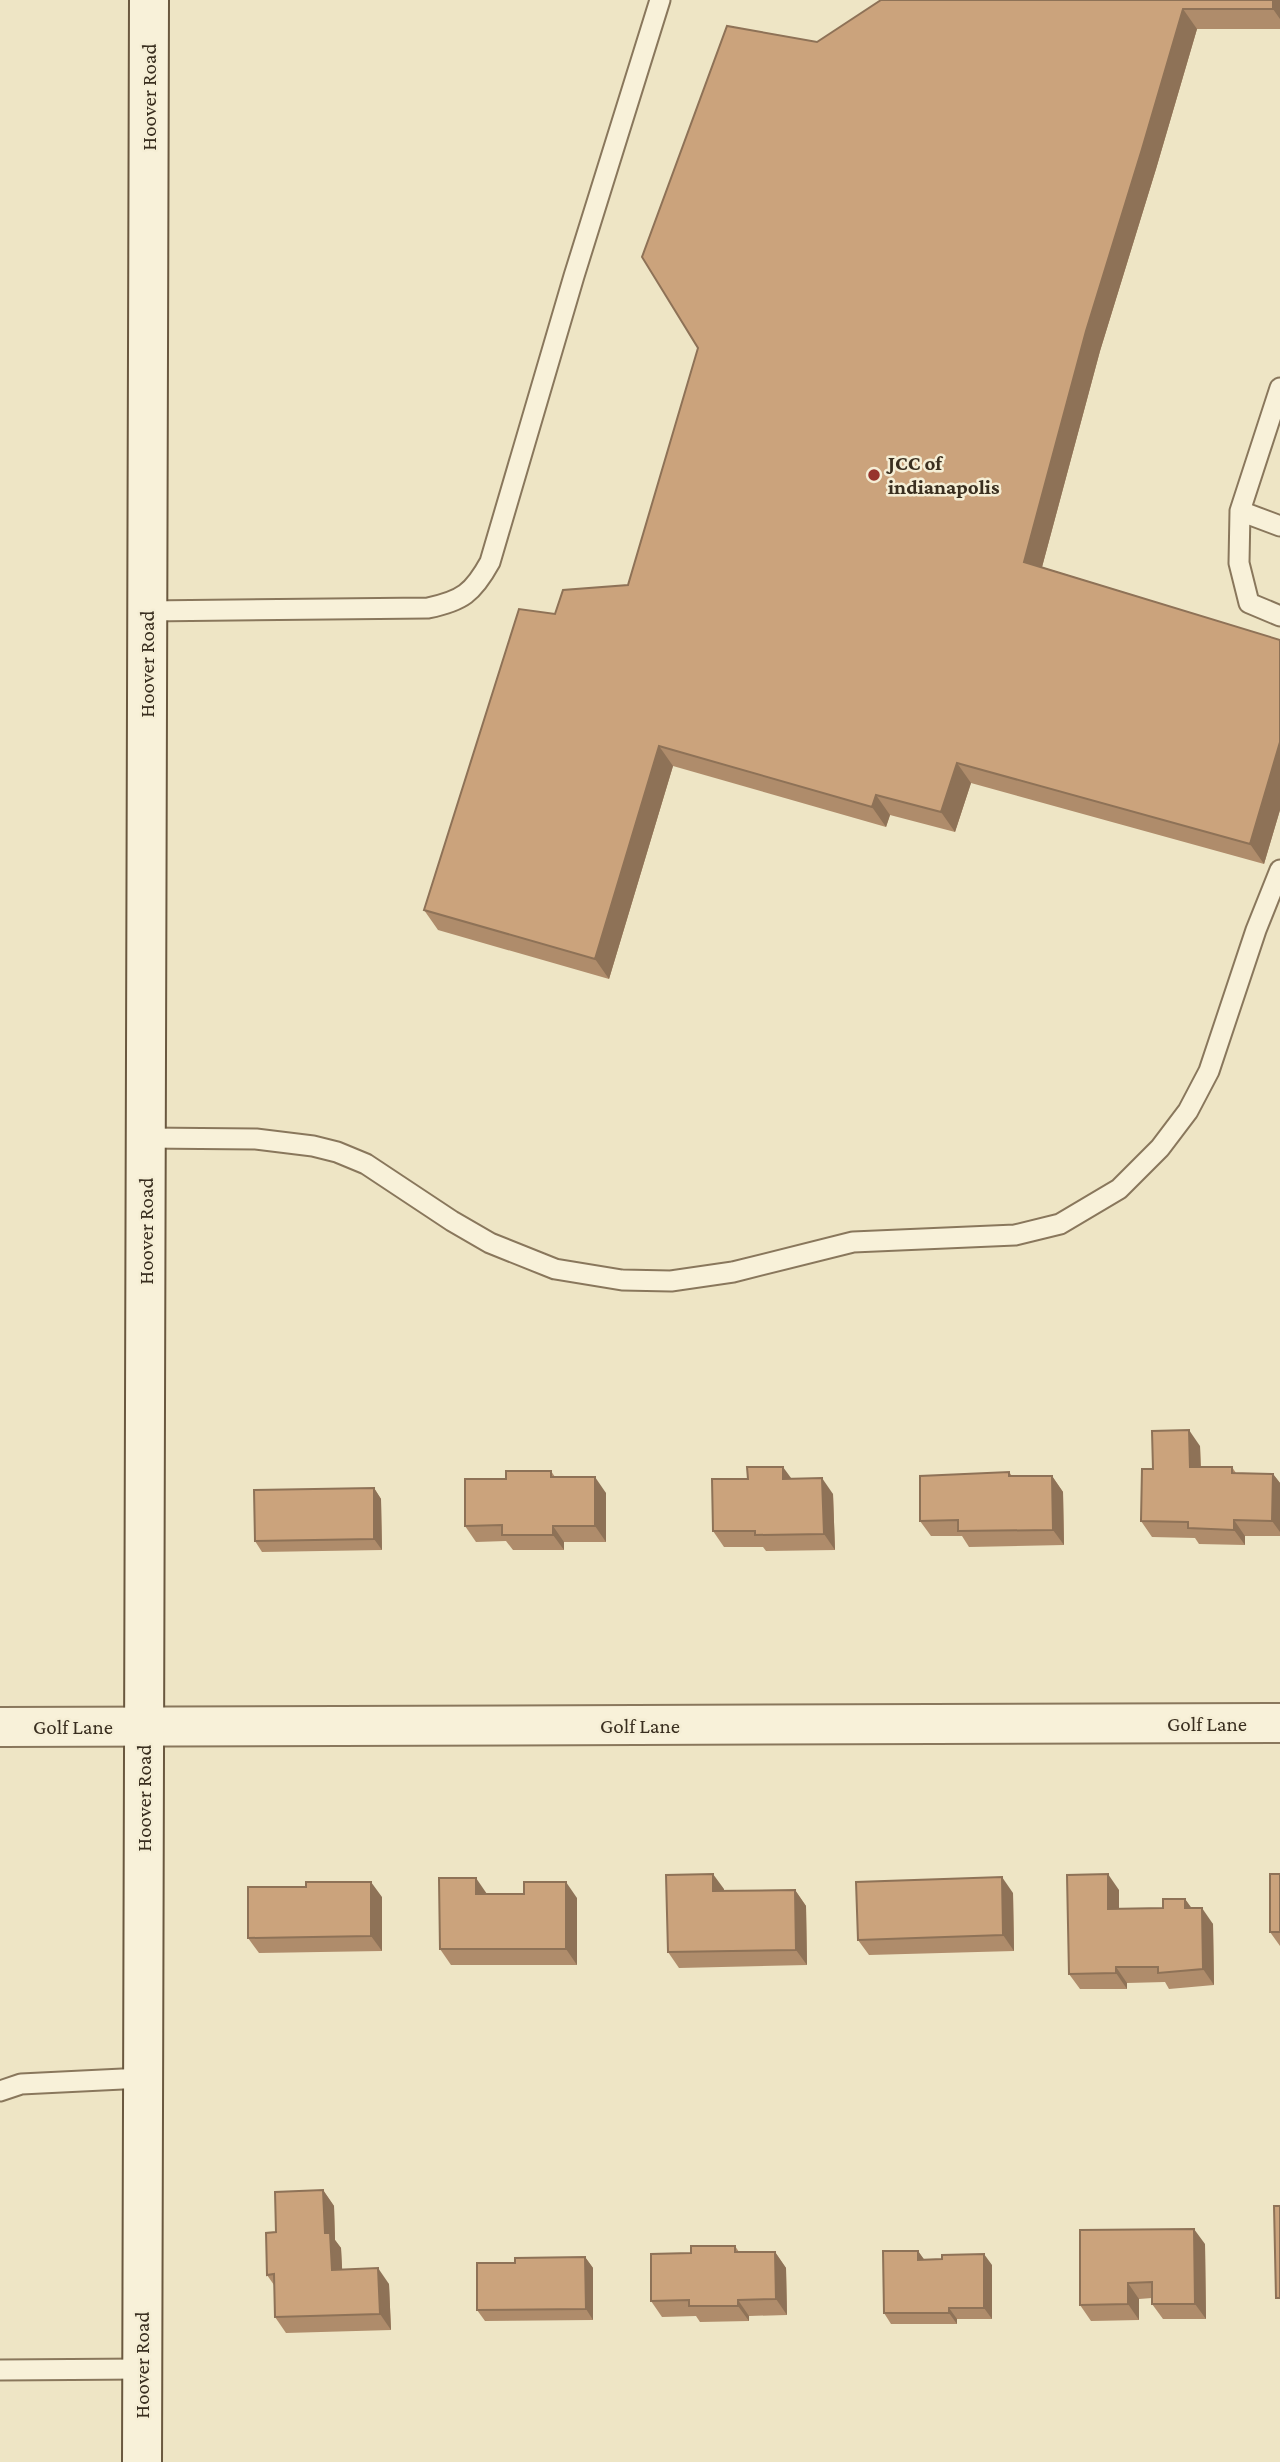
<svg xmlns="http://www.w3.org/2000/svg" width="1280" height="2462" font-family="'Crimson Pro',serif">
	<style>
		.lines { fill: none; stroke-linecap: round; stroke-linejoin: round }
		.lane-casing { stroke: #89775c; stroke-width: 23 }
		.street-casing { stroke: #89775c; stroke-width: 42 }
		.secondary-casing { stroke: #6a583f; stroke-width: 42 }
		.lane { stroke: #f8f1d9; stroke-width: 19 }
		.street { stroke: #f8f1d9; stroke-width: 38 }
		.secondary { stroke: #f8f1d9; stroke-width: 38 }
		.wall { fill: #af8c6b }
		.shaded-wall { fill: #8e7257 }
		.building { fill: #cba37c; stroke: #8e7257; stroke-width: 2 }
		.poi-dot { fill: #97332c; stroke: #f5eed5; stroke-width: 2.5 }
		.labels { text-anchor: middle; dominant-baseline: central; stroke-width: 5; stroke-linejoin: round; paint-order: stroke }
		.street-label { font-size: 21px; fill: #392e1f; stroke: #f5eed5 }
		.poi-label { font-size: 21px; font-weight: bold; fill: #392e1f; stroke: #f5eed5; text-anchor: start }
	</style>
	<rect width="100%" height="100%" fill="#eee5c5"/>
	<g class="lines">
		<defs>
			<path id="lane" d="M1280,388L1240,511L1239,563L1249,603L1280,616
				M1240,511L1280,526
				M147,611L428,608C462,601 473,593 490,562L574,276L660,0
				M146,1138L256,1139L313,1146L337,1152L366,1164L452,1221L490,1243L555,1269L622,1280L671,1281L733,1272L853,1242L1015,1235L1060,1224L1119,1189L1160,1148L1188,1111L1209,1071L1256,930L1280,870
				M0,2091L21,2084L143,2078
				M0,2370L142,2369"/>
			<path id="street" d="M0,1727L1280,1723"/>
			<path id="secondary" d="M142,2462L149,0"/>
		</defs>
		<!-- lane casing -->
		<use href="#lane" class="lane-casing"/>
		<!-- street casing -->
		<use href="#street" class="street-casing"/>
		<!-- secondary casing -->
		<use href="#secondary" class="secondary-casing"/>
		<!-- lane -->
		<use href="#lane" class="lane"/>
		<!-- street -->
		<use href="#street" class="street"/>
		<!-- secondary -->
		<use href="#secondary" class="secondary"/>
	</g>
	<!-- wall -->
	<path class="wall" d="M1280,0V29H1197L1156,169L1100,351L1042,567L1280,640V810L1264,864L971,783L955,832L890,815L886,827L673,766L609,979L438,930L424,910L555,614L628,585L817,42Z
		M1200,1446L1201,1467H1232L1236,1473L1273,1474L1280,1483V1536H1245V1545L1199,1544L1195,1538L1152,1537L1141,1521L1153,1469Z
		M551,1471L555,1477L606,1493V1542H564V1550H513L506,1541L476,1542L465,1526L506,1479Z
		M1009,1472L1012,1476H1052L1063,1492L1064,1545L969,1547L962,1536H931L920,1521Z
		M748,1479H791L833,1494L835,1550L766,1551L763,1547H724L713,1531Z
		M374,1488L381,1499L382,1550L262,1552L255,1541Z
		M1280,1874V1946L1270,1932Z
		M724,1889V1891L795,1890L806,1906L807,1965L679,1968L668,1952Z
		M1119,1890V1909L1163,1908L1185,1899L1191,1908L1213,1924L1214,1985L1169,1989L1165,1982L1127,1983V1989H1080L1069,1974Z
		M1013,1893L1014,1951L869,1955L858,1940Z
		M487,1894L577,1898V1965H451L440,1949Z
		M382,1897V1951L259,1953L248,1938Z
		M323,2190L334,2206L335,2240L341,2248L342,2269L389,2284L391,2330L286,2333L275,2317L274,2285L267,2275L276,2232Z
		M1205,2244L1206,2319H1163L1152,2304V2298L1139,2299V2320L1091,2321L1080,2305Z
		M735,2246L739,2252H775L786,2268L787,2315L749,2316V2321L700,2322L696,2316L662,2317L651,2301L691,2253Z
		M918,2251L924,2260L992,2265V2319H957V2324H891L884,2313Z
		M585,2257L593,2268V2320L485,2321L477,2310Z"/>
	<!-- shaded-wall -->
	<path class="shaded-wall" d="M1273,0H1280V19L1273,9Z
		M1183,9L1197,29L1156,169L1100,351L1038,582L1024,562L1086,331Z
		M1280,742V810L1264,864L1250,844Z
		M659,746L673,766L609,979L595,959Z
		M957,763L971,783L955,832L941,812Z
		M876,795L890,815L886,827L872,807Z
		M1189,1430L1200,1446L1201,1482L1190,1467Z
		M783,1467L794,1482L783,1479Z
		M1273,1474L1280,1483V1532L1272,1521Z
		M1052,1476L1063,1492L1064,1545L1053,1530Z
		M595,1477L606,1493V1542L595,1526Z
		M822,1478L833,1494L835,1550L824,1534Z
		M374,1488L381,1499L382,1550L374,1539Z
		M1234,1520L1245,1536V1545L1234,1530Z
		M553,1526L564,1542V1550L553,1535Z
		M713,1874L724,1889V1907L713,1891Z
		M1108,1874L1119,1890V1924L1108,1909Z
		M1002,1877L1013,1893L1014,1951L1003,1935Z
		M476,1878L487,1894V1910L476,1894Z
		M371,1882L382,1897V1951L371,1936Z
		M566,1882L577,1898V1965L566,1949Z
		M795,1890L806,1906L807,1965L796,1950Z
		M1185,1899L1196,1914L1185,1908Z
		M1202,1908L1213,1924L1214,1985L1203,1969Z
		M1116,1967L1127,1983V1989L1116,1973Z
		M323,2190L334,2206L335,2240L341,2248L343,2285L332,2270L325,2233Z
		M1194,2229L1205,2244L1206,2319L1195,2304Z
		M918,2251L926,2262L918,2260Z
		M775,2252L786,2268L787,2315L776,2299Z
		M984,2254L992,2265V2319L984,2308Z
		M585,2257L593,2268V2320L586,2309Z
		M378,2268L389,2284L391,2330L380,2314Z
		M1128,2283L1139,2299V2320L1128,2304Z
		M738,2300L749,2316V2321L738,2306Z
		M949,2308L957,2319V2324L949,2313Z"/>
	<!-- building -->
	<path class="building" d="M881,0H1273V9H1183L1142,149L1086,331L1024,562L1280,640V742L1250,844L957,763L941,812L876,795L872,807L659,746L595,959L424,910L519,609L555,614L563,590L628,585L698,348L642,257L727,26L817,42Z
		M1189,1430L1190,1467H1232V1473L1273,1474L1272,1521L1234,1520V1530L1188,1528V1522L1141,1521L1142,1469H1153L1152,1431Z
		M747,1467H783V1479L822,1478L824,1534L755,1535V1531H713L712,1479H748Z
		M506,1471H551V1477H595V1526H553V1535H502V1525L465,1526V1479H506Z
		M1009,1472V1476H1052L1053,1530L958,1531V1520L920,1521V1476Z
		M374,1488V1539L255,1541L254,1490Z
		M713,1874V1891L795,1890L796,1950L668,1952L666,1875Z
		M1108,1874V1909L1163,1908V1899H1185V1908H1202L1203,1969L1158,1973V1967H1116V1973L1069,1974L1067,1875Z
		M1270,1874H1280V1932H1270Z
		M1002,1877L1003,1935L858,1940L856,1882Z
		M439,1878H476V1894H524V1882H566V1949H440Z
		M306,1882H371V1936L248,1938V1887H306Z
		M323,2190L325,2233H330L332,2270L378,2268L380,2314L275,2317L274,2274L267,2275L266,2233L276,2232L275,2192Z
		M1274,2206H1280V2298H1276Z
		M1194,2229L1195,2304H1152V2282L1128,2283V2304L1080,2305V2230Z
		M691,2246H735V2252H775L776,2299L738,2300V2306H689V2300L651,2301V2254L691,2253Z
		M883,2251H918V2260L942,2259V2255L984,2254V2308H949V2313H884Z
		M585,2257L586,2309L477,2310V2263H515V2258Z"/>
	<!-- markers -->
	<circle class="poi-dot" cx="874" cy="475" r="7"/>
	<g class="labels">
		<!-- street labels -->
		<g class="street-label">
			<text transform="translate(149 97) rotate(-90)">Hoover Road</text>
			<text transform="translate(147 664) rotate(-90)">Hoover Road</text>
			<text transform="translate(146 1231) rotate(-90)">Hoover Road</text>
			<text x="1207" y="1724">Golf Lane</text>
			<text x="640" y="1726">Golf Lane</text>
			<text x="73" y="1727">Golf Lane</text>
			<text transform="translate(144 1798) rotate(-90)">Hoover Road</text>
			<text transform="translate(142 2365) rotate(-90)">Hoover Road</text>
		</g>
		<!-- poi labels -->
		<g class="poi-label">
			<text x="888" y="463">JCC of<tspan x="888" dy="24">indianapolis</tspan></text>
		</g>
	</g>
</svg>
